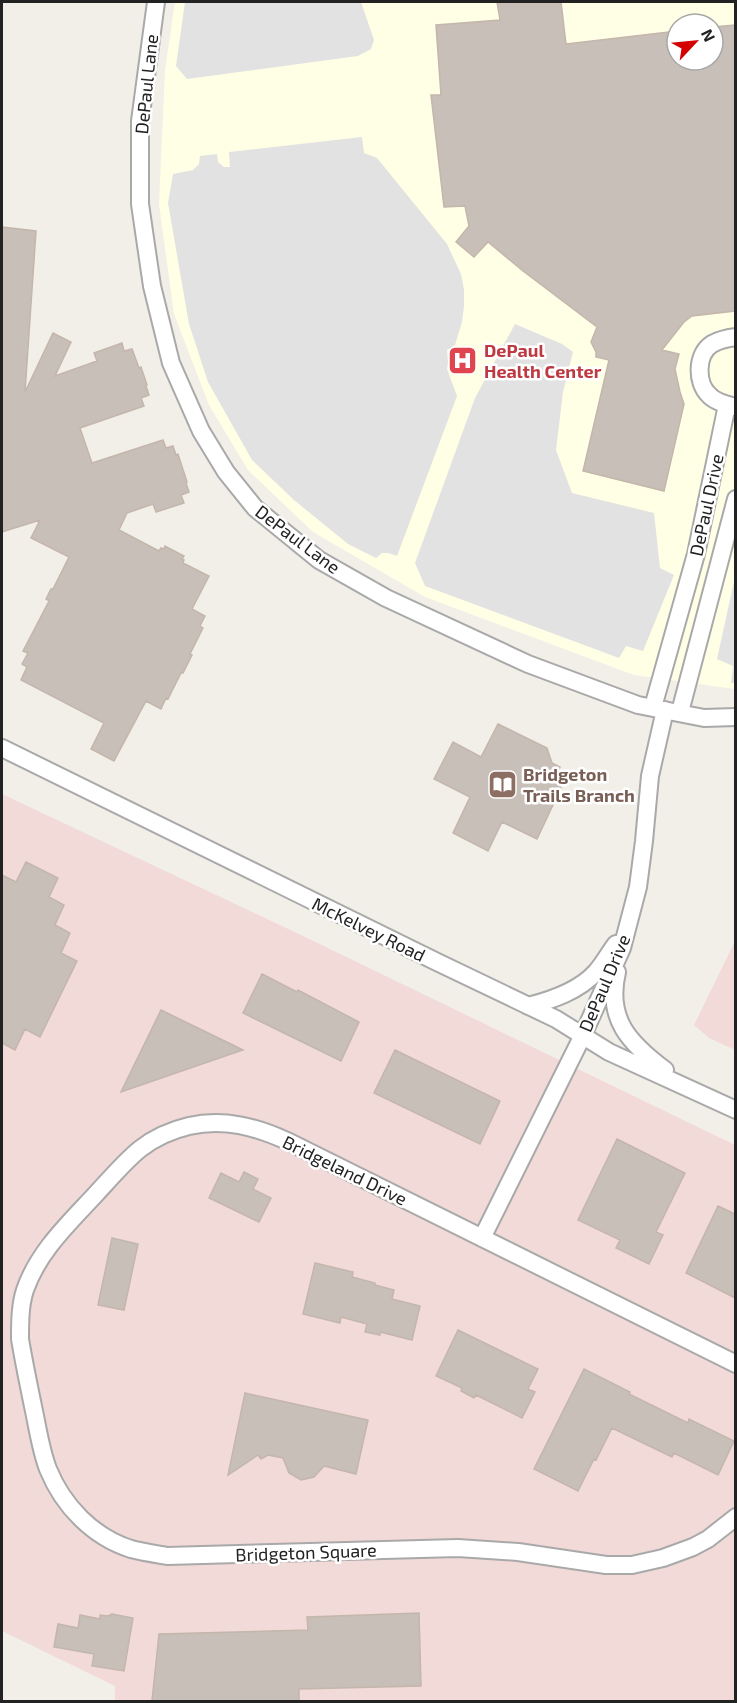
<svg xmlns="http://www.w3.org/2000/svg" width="737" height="1703" font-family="'Exo 2',sans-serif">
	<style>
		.commercial { fill: #f2dad9 }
		.education { fill: #ffffe5; fill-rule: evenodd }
		.parking { fill: #e2e2e2 }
		.building { fill: #c7bfb8; stroke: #c4b6ab; stroke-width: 1.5 }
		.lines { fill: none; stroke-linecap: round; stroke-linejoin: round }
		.minor-casing { stroke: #a9a9a9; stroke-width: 20 }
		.minor { stroke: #fff; stroke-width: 16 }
		.labels { text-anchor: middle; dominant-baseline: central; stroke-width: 5; stroke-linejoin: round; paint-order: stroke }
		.street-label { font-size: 18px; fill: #222; stroke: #fff }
		.health-label { font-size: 18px; font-weight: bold; fill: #be3a42; stroke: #fff; text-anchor: start }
		.education-label { font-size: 18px; font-weight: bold; fill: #785e54; stroke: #fff; text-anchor: start }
	</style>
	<rect width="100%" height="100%" fill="#f2efe9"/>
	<!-- commercial -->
	<path class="commercial" d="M2,794L301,935L735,1145V1701H115V1686L2,1631Z
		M735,941L736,1050H735L709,1038L694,1025Z"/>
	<!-- education -->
	<path class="education" d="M175,2H735V689L634,675L425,597L313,532L248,470L209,405L174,314L159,204L165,70ZM677,24H713V60H677Z"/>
	<!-- parking -->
	<path class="parking" d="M185,2H361L374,40L371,49L358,56L187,79L176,66Z
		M362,137L364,153L377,158L447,244L461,274L464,290V306L462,322L455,345L447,350L448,362L447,369L457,396L397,556L388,553H382L376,558L348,544L294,500L252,460L208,382L189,324L168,203L173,174L193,170L199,164L200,156L217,154L218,162L224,167H230L229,152Z
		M515,324L562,344L573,352L563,392L556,450L572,493L654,513L660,568L674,575L643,651L626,646L619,658L425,586L415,563L475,398Z
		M735,577L736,683H731L733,666L717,659Z"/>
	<!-- building -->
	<path class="building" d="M497,2H561L566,44L677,31V60H713V27L735,25V311L692,316L684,322L662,350L679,354L675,369L680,392L684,404L664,491L583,471L609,360L596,357V352L591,342L597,327L523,271L488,242L474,257L456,242L469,226L465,206L444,207L431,95H441L436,25L500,20Z
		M2,227L36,231L25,392L53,333L71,342L55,376L97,361L94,353L122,343L124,351L132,349L139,368L141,367L147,385L146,386L149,395L141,398L144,406L80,428L92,463L163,440L166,448L173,446L176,455L178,454L187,482L186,483L189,492L181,495L184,503L156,512L153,504L127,513L119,530L159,551L161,548L164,549L165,546L184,556L182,559L184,560L183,563L209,576L192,609L205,616L200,626L203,628L190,654L192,655L183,673H181L168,699L166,698L161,709L146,701L114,761L91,749L104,723L21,680L27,667L22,664L28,653L23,651L49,601L46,599L51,589H53L69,557L31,538L40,520L2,532Z
		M498,724L547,748L552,763L560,767L556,775L561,788L537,839L502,822L488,851L453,833L470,797L434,779L453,742L481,757Z
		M26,862L58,878L49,897L64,905L55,925L70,933L61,953L77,961L40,1037L25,1029L15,1050L2,1043V875L16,882Z
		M262,974L297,992L298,990L359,1022L341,1061L243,1013Z
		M161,1010L243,1050L121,1092Z
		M395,1050L500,1101L480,1144L374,1093Z
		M617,1139L685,1173L656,1232L663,1235L649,1264L616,1248L620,1240L578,1220Z
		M244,1172L258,1179L253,1189L271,1198L259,1222L209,1198L221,1173L239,1182Z
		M718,1206L735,1214V1298L686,1273Z
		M112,1238L138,1244L124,1310L98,1305Z
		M315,1263L353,1272L352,1277L375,1283V1285L394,1290L392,1299L420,1306L412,1340L380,1332V1335L365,1332L367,1324L341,1317L340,1323L303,1314Z
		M458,1330L538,1369L528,1389L535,1392L522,1418L476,1395L474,1398L461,1391L462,1388L436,1376Z
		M584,1369L630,1392L629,1394L688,1423L689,1419L734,1441L718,1475L674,1453L672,1457L612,1428L596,1460L594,1459L578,1491L534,1469Z
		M245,1393L368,1420L356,1474L324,1466L314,1477L301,1480L289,1473L283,1458L268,1455L261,1459L258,1455L228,1475Z
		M419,1613L421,1686L299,1689V1701H152L159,1634L308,1630L307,1617Z
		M112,1614L133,1618L124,1671L92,1666L94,1654L54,1647L58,1624L78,1628L80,1615L100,1619V1615L108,1616Z"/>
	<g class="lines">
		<defs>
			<path id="minor" d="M156,2L140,121V204L152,286L171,363L201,431L226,472L255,508L319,560L386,598L528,664L638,705L704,718L736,717
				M736,337C728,338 719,340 712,344C696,354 696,383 709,395C715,402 727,405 736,407
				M653,707L696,554L727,405
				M680,712L736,499
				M2,748L437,962L556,1019L609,1052L736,1110
				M617,972C606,1019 629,1043 665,1070
				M528,1006C552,1000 579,991 596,972C604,963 609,953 616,944
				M482,1238L583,1035L622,948L638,887L644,841L650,776L665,710
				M736,1364L287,1141C256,1127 224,1118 189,1126C172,1130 154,1138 140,1149C124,1162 110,1179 95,1195C69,1223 38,1252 25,1290C20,1305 20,1323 20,1339C24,1363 29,1387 34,1411C38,1430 41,1451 48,1469C63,1506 93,1537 131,1549C143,1552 156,1554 167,1556L458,1548L518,1552L606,1565H632L663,1558L693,1547L708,1539L736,1517"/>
		</defs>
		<!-- minor casing -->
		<use href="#minor" class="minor-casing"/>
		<!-- minor -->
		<use href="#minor" class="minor"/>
	</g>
	<!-- icons -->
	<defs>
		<symbol id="hospital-square" viewBox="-11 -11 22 22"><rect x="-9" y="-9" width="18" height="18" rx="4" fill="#e0444e" stroke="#fff"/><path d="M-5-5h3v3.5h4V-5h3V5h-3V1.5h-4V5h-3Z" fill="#fff"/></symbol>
		<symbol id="library-square" viewBox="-11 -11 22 22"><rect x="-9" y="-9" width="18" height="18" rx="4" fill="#8d6e63" stroke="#fff"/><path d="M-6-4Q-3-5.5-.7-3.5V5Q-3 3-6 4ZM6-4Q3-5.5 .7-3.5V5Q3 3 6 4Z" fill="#fff"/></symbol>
	</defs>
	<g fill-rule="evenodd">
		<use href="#hospital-square" x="446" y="344" width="33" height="33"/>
		<use href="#library-square" x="486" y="768" width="33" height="33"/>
	</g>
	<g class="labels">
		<!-- street labels -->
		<g class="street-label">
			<text transform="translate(146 84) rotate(-84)">DePaul Lane</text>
			<text transform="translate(706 505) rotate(-78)">DePaul Drive</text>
			<text transform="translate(298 539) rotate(37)">DePaul Lane</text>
			<text transform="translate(369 929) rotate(26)">McKelvey Road</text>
			<text transform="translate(604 983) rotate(-67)">DePaul Drive</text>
			<text transform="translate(345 1170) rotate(26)">Bridgeland Drive</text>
			<text transform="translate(306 1552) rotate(-2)">Bridgeton Square</text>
		</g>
		<!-- health labels -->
		<g class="health-label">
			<text x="484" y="350">DePaul<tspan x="484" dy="21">Health Center</tspan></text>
		</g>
		<!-- education labels -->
		<g class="education-label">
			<text x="523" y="774">Bridgeton<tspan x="523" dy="21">Trails Branch</tspan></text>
		</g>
	</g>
	<!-- border -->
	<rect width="737" height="1703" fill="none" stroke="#222222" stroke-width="6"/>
	<!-- north arrow -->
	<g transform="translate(695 42) rotate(64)"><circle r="28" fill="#ffffff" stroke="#a7a7a7" stroke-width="1.5"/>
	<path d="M0-4.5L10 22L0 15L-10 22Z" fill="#d40000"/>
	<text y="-9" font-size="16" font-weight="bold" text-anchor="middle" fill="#222222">N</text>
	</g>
</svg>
